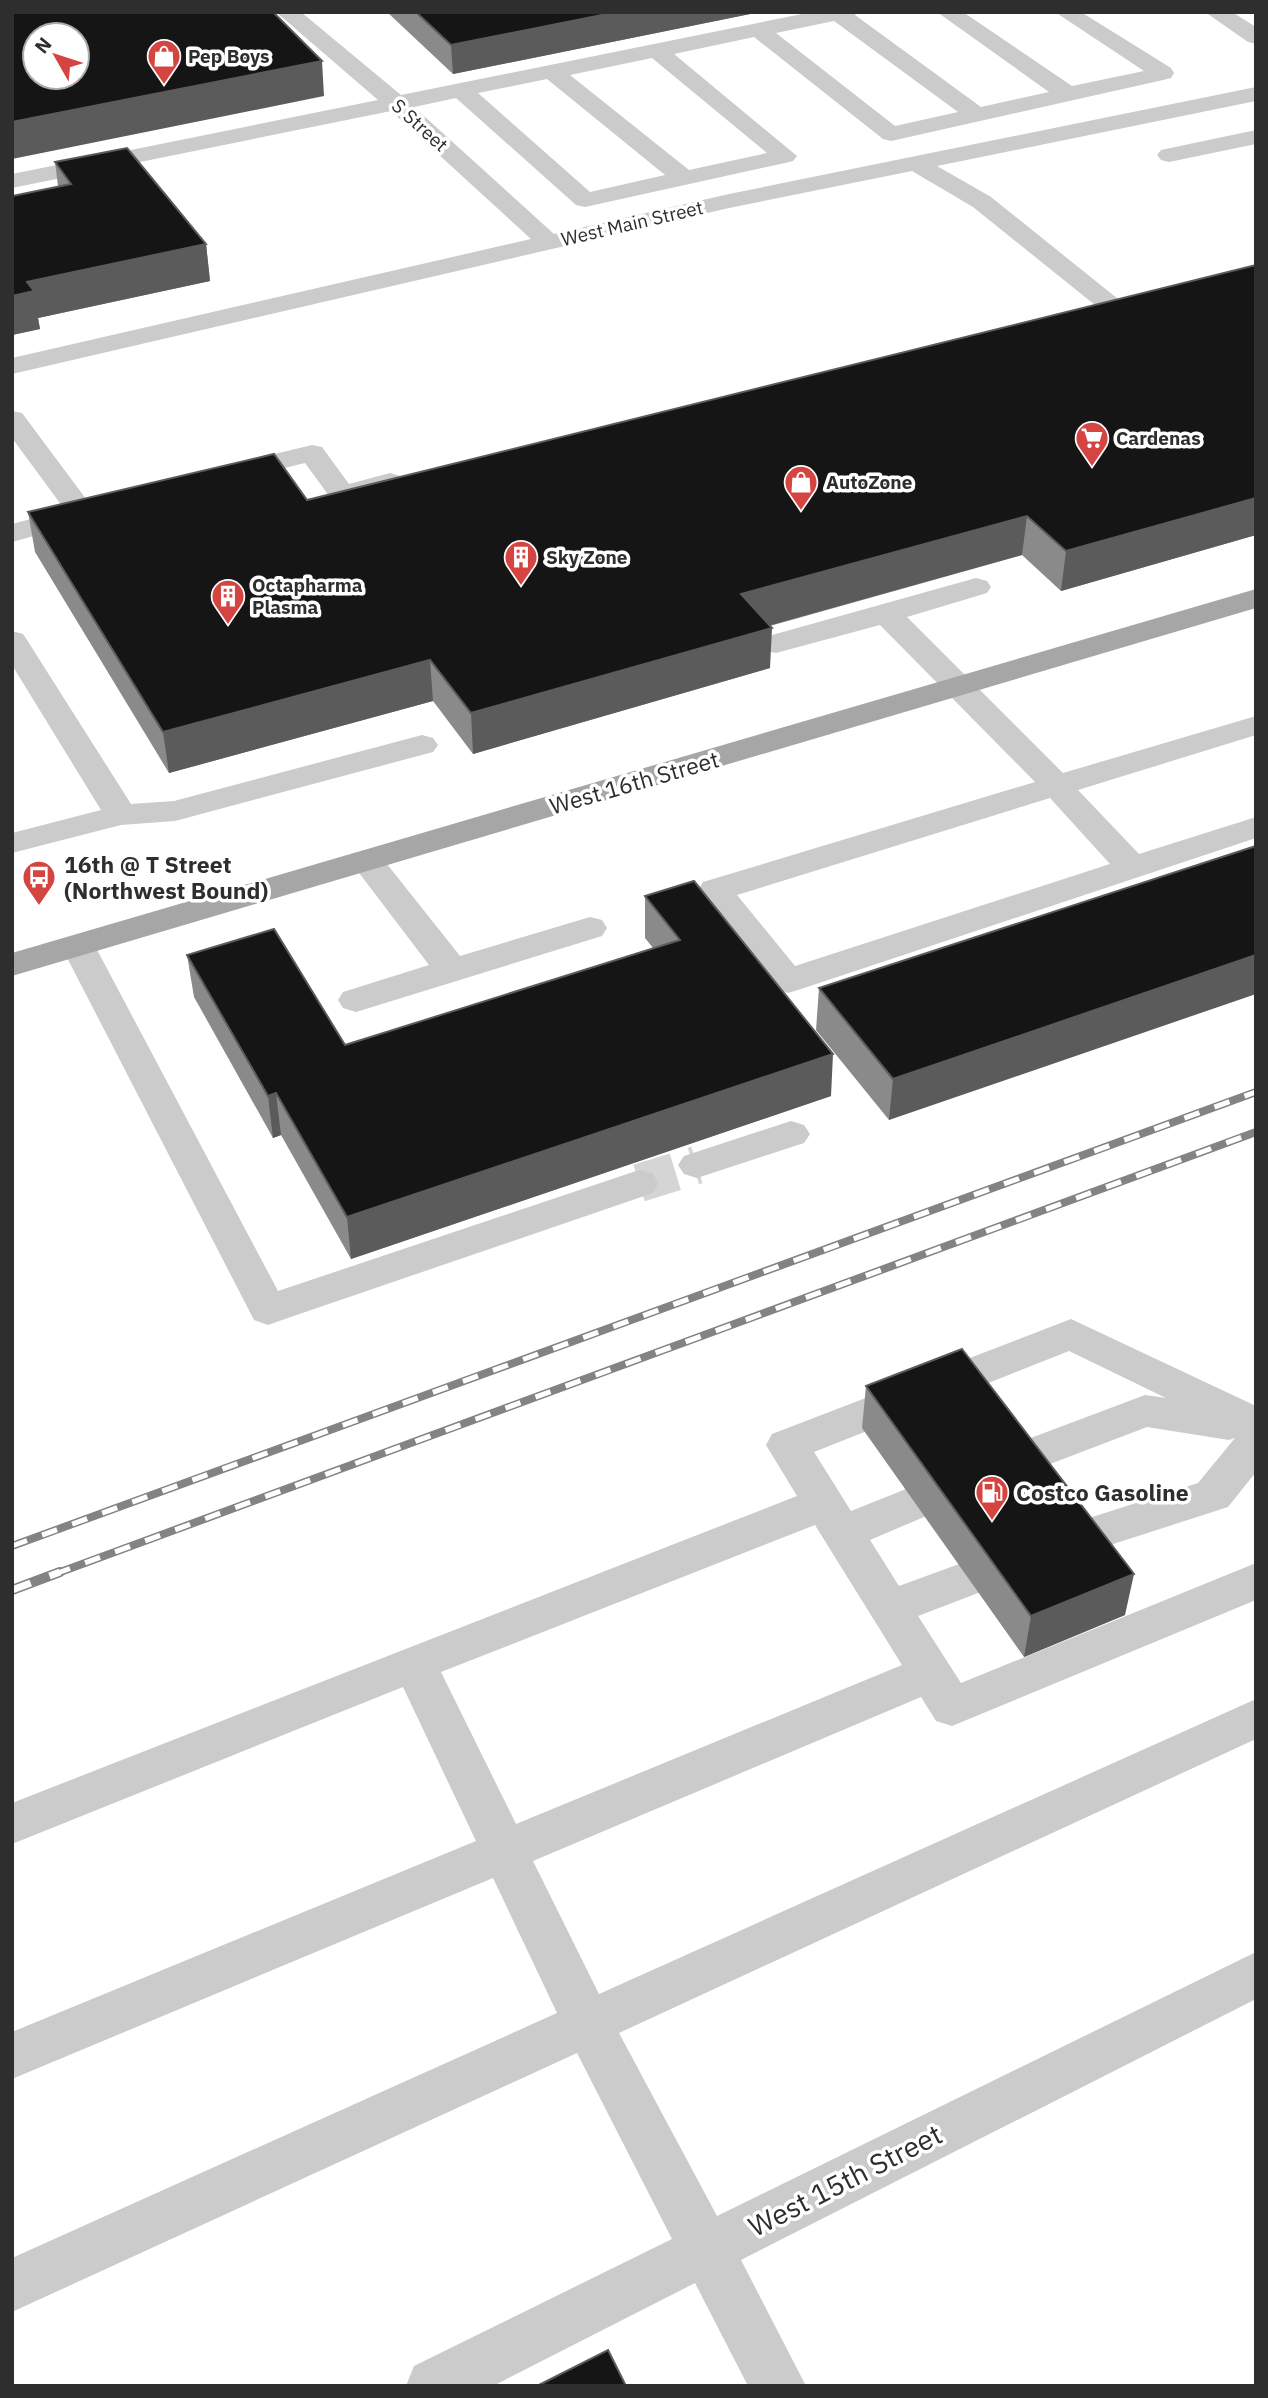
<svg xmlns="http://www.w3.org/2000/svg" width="1268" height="2398" font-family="'IBM Plex Sans',sans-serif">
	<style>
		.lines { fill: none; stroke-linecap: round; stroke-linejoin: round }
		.minor-tunnel { stroke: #d5d5d5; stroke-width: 38; stroke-dasharray: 38 19; stroke-linecap: butt }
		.minor { fill: #cbcbcb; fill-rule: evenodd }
		.major { fill: #a6a6a6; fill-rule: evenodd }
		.rail-far1-casing { stroke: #838383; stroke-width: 8 }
		.rail-casing { stroke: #838383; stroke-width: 10 }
		.rail-far1 { stroke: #fff; stroke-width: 5; stroke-dasharray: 16; stroke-linecap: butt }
		.rail { stroke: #fff; stroke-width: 7; stroke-dasharray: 20; stroke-linecap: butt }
		.wall { fill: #8a8a8a }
		.shaded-wall { fill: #5b5b5b }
		.building { fill: #151515; stroke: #5b5b5b; stroke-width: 2; fill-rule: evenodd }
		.labels { text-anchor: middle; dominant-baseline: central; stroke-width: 7; stroke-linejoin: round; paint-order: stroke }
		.far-poi-label { font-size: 19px; font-weight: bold; fill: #2e2e2e; stroke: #fff; text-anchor: start }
		.far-street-label { font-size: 19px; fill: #2e2e2e; stroke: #fff }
		.street-label { font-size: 23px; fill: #2e2e2e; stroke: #fff }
		.poi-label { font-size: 23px; font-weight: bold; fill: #2e2e2e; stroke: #fff; text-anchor: start }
		.near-street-label { font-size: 28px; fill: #2e2e2e; stroke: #fff }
	</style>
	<rect width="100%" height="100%" fill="#fff"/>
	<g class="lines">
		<!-- minor-tunnel -->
		<path class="minor-tunnel" d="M639,1183L697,1165"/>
		<!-- minor -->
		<path class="minor" d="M276,12H301L401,95L812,12H857L855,15L981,107L1049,92L937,12H963L1072,86L1144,71L1055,12H1081L1171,68L1174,73L1171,78L1163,80L891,141L883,139L754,37L674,54L797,156L793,161L785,163L585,207L576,205L456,98L414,107L554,234L729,194L1256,87V101L937,166L991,197L1118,299L1122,304L1118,309L1109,312L1100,309L973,207L912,171L729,208L12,374V358L531,239L391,111L12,188V174L378,100ZM834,21L958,112L895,126L776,33ZM652,58L767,153L689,170L570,75ZM547,79L665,175L590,192L478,93Z
			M1205,12H1232L1256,27V44L1248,42Z
			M1256,130V144L1169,162L1161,160L1157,155L1161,150Z
			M12,411L22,413L92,507L96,513L91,520L12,542V524L65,510L12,438Z
			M312,445L322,447L349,484L390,473L400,476L404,482L400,488L342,503L332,500L305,463L227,482L217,480L213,474L217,468Z
			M976,578L987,581L991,587L987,593L907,617L1063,773L1256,716V735L1078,790L1139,854L1256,817V838L801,989L788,993L775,989L703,898L698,890L703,882L1035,782L880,625L776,653L765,651L761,644L765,637ZM1050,798L1110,864L795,966L737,895Z
			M12,631L23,634L27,640L131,804L174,801L422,735L433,738L438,745L433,752L175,821L121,825L12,853V833L101,810L12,665Z
			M367,851L379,854L460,956L590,917L602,920L607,928L602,936L369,1008L356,1012L343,1008L338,1000L343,992L429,965L350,861L355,854Z
			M78,935L90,938L95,946L278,1291L639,1170L653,1173L658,1183L653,1193L282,1320L268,1325L254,1320L61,946L66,938Z
			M791,1121L804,1125L810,1134L804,1143L697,1178L684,1174L678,1165L684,1156Z
			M1071,1319L1256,1406V1472L1228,1507L1070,1558L1055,1553L1048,1541L1055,1529L1198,1483L1235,1438L1229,1440L1147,1427L1011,1479L996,1475L990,1463L996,1451L1145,1395L1166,1398L1069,1351L814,1452L851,1511L916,1485L931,1490L937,1502L931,1514L870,1540L899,1586L970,1560L986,1566L992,1578L986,1590L918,1616L961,1683L1256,1563V1600L952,1726L936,1721L921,1697L533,1861L599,1994L1256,1699V1739L619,2033L717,2216L1256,1952V1999L741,2260L806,2386H748L695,2283L493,2386H406L414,2366L672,2239L577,2053L12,2312V2258L557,2013L493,1878L12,2079V2032L476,1841L403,1687L12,1844V1803L797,1496L766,1445L772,1434ZM815,1525L902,1665L516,1824L441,1672Z"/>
		<!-- major -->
		<path class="major" d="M1256,589V608L12,976V953Z"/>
		<defs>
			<path id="rail-far1" d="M12,1546L1256,1092
				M55,1574L1256,1132"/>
			<path id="rail" d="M12,1590L60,1572"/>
		</defs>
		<!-- rail-far1 casing -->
		<use href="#rail-far1" class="rail-far1-casing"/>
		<!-- rail casing -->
		<use href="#rail" class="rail-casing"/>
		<!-- rail-far1 -->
		<use href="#rail-far1" class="rail-far1"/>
		<!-- rail -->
		<use href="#rail" class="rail"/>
	</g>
	<!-- wall -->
	<path class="wall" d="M387,12H760L453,74Z
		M55,162L206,244L210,281L38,318L40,329L12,335L58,186Z
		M1256,265V535L1061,591L1022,555L770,626V668L473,754L433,701L169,773L35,552L28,512L307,500Z
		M1256,846L889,1120L816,1030L819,988Z
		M645,896L831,1096L351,1259L281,1135L273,1138L194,997L187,955L345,1045L653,948L645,938Z
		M866,1386L1125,1615L1024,1657L862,1428Z"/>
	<!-- shaded-wall -->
	<path class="shaded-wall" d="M617,12H760L453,74L451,45Z
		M322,61L324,96L12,159V122Z
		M206,244L210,281L38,318L40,329L12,335V296L27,282Z
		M1256,498V535L1061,591L1066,551Z
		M1027,516L1022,555L739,634L741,594Z
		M772,628L770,668L473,754L471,713Z
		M430,660L433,701L169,773L163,732Z
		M1256,955V994L889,1120L893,1079Z
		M833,1054L831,1096L351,1259L347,1217Z
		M276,1093L281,1135L273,1138L268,1096Z
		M1134,1574L1125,1615L1024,1657L1031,1616Z"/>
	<!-- building -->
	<path class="building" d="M12,12H273L322,61L12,122ZM35,35H77V77H35Z
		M416,12H617L451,45Z
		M127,148L206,244L27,282L34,291L12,296V196L71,184L55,162Z
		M1256,265V498L1066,551L1027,516L741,594L772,628L471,713L430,660L163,732L28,512L274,454L307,500Z
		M1256,846V955L893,1079L819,988Z
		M694,881L833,1054L347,1217L276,1093L268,1096L187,955L274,929L345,1045L680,940L645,896Z
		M962,1349L1134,1574L1031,1616L866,1386Z
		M608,2350L626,2386H537Z"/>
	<!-- icons -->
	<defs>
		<symbol id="shop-pin" viewBox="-11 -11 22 30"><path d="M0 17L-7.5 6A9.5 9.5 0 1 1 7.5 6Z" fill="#d44541" stroke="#fff"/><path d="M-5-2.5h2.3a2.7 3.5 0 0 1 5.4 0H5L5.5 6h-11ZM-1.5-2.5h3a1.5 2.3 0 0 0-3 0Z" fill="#fff"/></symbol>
		<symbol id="supermarket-pin" viewBox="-11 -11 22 30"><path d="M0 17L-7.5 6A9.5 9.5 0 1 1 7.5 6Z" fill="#d44541" stroke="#fff"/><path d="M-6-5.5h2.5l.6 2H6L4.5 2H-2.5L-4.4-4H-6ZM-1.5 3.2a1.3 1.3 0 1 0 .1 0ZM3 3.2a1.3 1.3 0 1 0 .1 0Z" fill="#fff"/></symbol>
		<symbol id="building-pin" viewBox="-11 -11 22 30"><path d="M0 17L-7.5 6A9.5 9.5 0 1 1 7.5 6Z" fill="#d44541" stroke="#fff"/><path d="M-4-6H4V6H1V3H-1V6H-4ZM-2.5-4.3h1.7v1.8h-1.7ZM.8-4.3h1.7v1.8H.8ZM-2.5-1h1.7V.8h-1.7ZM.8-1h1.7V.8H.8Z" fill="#fff"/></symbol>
		<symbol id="bus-pin" viewBox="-11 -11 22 30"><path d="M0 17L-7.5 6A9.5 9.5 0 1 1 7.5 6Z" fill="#d44541" stroke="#fff"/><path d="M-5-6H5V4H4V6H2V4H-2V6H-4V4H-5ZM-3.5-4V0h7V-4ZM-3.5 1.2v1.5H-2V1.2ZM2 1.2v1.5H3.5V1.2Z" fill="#fff"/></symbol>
		<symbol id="fuel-pin" viewBox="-11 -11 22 30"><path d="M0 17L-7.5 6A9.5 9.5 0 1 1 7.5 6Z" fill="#d44541" stroke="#fff"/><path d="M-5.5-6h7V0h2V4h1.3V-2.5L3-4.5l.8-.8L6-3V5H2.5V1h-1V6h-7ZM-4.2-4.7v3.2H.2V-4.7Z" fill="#fff"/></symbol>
	</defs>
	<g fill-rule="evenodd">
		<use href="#shop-pin" x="145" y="37" width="38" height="52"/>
		<use href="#supermarket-pin" x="1073" y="419" width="38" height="52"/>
		<use href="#shop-pin" x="782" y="463" width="38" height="52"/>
		<use href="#building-pin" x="502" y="538" width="38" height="52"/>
		<use href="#building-pin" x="209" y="577" width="38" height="52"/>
		<use href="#bus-pin" x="20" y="858" width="38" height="52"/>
		<use href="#fuel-pin" x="973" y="1473" width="38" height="52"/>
	</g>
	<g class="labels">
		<!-- far-poi labels -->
		<g class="far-poi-label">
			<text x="188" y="56">Pep Boys</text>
			<text x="1116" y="438">Cardenas</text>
			<text x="826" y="482">AutoZone</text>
			<text x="546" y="557">Sky Zone</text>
			<text x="252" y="585">Octapharma<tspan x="252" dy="22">Plasma</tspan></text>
		</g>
		<!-- far-street labels -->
		<g class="far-street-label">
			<text transform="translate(420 125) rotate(42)">S Street</text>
			<text transform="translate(632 223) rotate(-13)">West Main Street</text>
		</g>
		<!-- street labels -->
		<g class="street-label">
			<text transform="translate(634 782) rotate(-16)">West 16th Street</text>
		</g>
		<!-- poi labels -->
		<g class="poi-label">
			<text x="64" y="864">16th @ T Street<tspan x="64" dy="26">(Northwest Bound)</tspan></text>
			<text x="1016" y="1492">Costco Gasoline</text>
		</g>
		<!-- near-street labels -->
		<g class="near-street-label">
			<text transform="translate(845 2180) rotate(-27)">West 15th Street</text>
		</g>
	</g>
	<!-- border -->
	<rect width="1268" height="2398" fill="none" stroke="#2e2e2e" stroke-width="28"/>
	<!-- north arrow -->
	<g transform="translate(56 56) rotate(309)"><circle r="33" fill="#ffffff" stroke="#ababab" stroke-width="2"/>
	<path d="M0-5L12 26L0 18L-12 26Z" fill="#d44541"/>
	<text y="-10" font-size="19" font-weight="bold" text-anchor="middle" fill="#2e2e2e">N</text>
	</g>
</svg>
